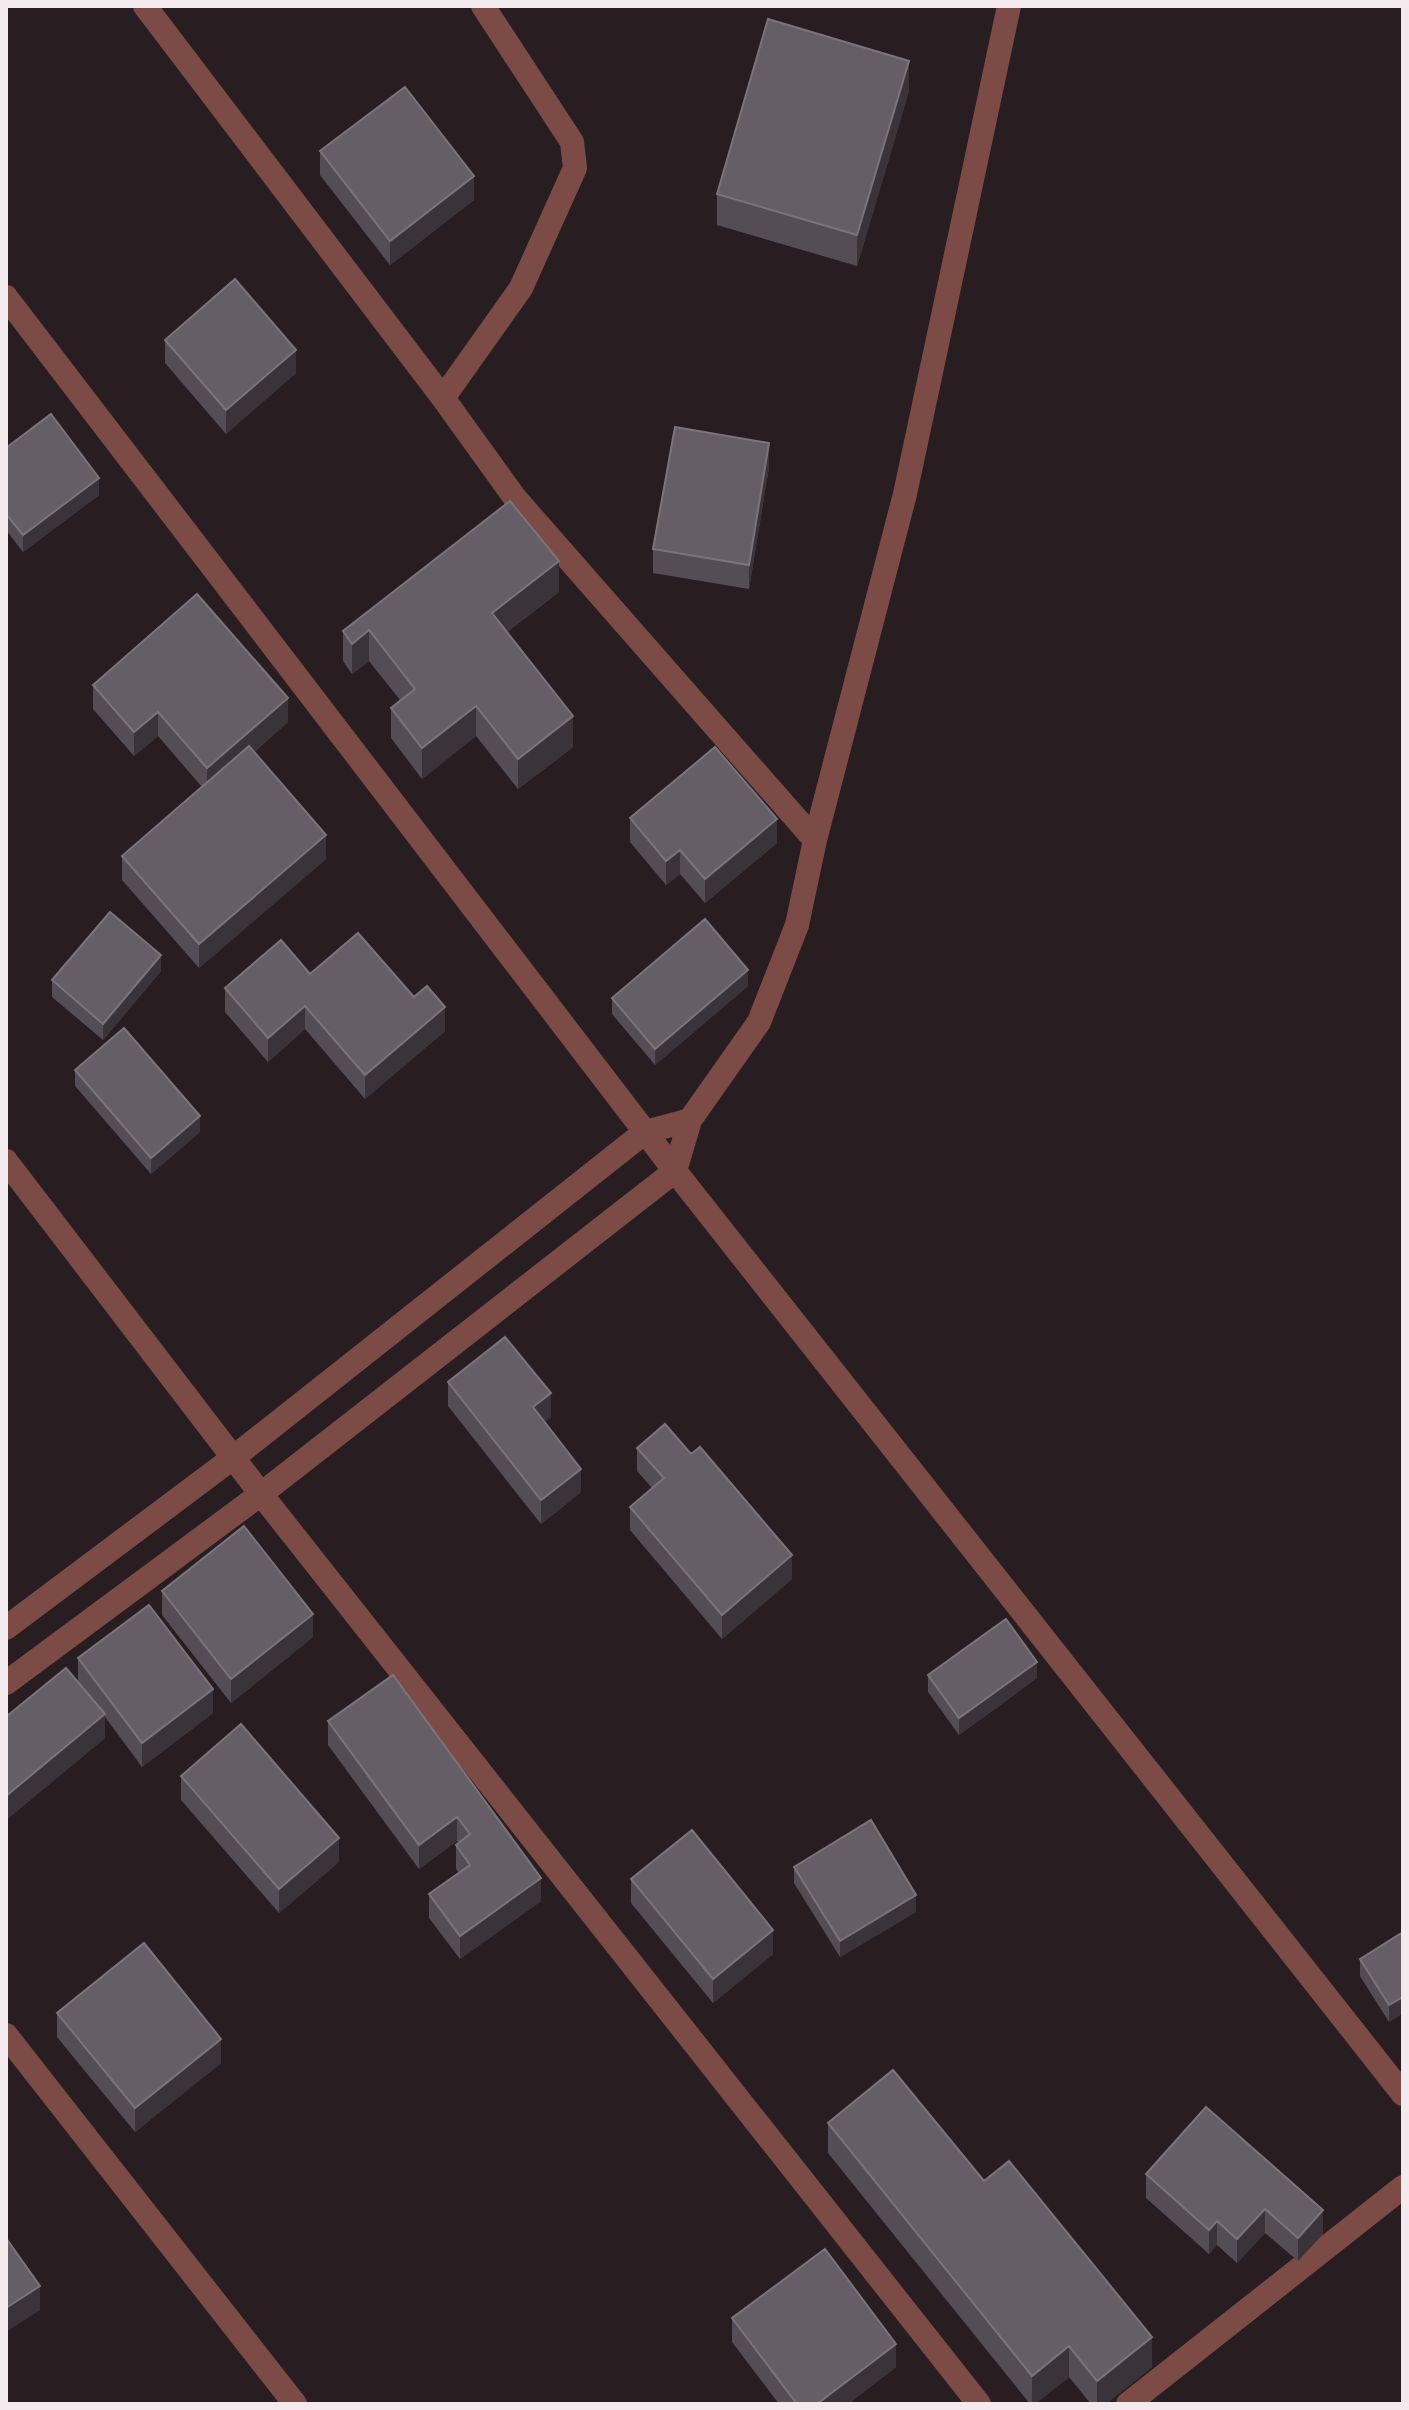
<svg xmlns="http://www.w3.org/2000/svg" width="1409" height="2410" font-family="Inter,sans-serif">
	<style>
		.lines { fill: none; stroke-linecap: round; stroke-linejoin: round }
		.minor { stroke: #7d4b45; stroke-width: 24 }
		.wall { fill: #544d55 }
		.shaded-wall { fill: #3b333a }
		.building { fill: #655e66; stroke: #7b747b; stroke-width: 2 }
	</style>
	<rect width="100%" height="100%" fill="#281e22"/>
	<g class="lines">
		<!-- minor -->
		<path class="minor" d="M145,6L443,398L515,498L815,840
			M6,297L675,1171L1403,2094
			M443,398L521,288L575,168L572,142L483,6
			M6,1161L261,1494L979,2404
			M6,1628L234,1457L645,1132L690,1120
			M6,1683L261,1494L675,1171L690,1120L759,1022L797,925L815,840L905,494L1009,6
			M6,2035L295,2404
			M1128,2404L1403,2187"/>
	</g>
	<!-- wall -->
	<path class="wall" d="M909,91L857,266L717,225V194Z
		M320,151L474,200L390,265L320,175Z
		M165,340L296,373L226,434L165,363Z
		M6,448L99,495L23,552L6,530Z
		M769,467L749,589L653,573V549Z
		M559,592L507,632L573,747L518,789L476,736L422,779L391,738V708L400,700L369,661L352,674L343,661V631Z
		M93,685L288,722L254,752L326,859L199,968L122,880V856L202,787L158,736L134,756L93,709Z
		M630,818L777,843L705,903L680,874L666,885L630,842Z
		M161,971L103,1040L52,997V980Z
		M310,974L414,997L445,1031L365,1099L305,1029L268,1062L225,1012V988Z
		M748,986L655,1065L612,1014V998Z
		M75,1070L200,1132L151,1174L75,1086Z
		M448,1382L551,1417L544,1422L581,1492L541,1524L448,1406Z
		M637,1448L792,1579L722,1639L630,1530V1507L652,1488L637,1471Z
		M162,1591L313,1637L231,1703L162,1615Z
		M78,1658L213,1713L142,1767L105,1717V1738L6,1820V1715L7,1716L78,1682Z
		M393,1675L541,1901L460,1959L429,1918V1894L459,1873L456,1869V1845L459,1843L457,1841L419,1869L328,1745V1721Z
		M928,1675L1037,1678L959,1735L928,1692Z
		M181,1776L339,1862L279,1913L181,1800Z
		M794,1867L916,1912L840,1957L794,1883Z
		M631,1879L773,1954L713,2003L631,1903Z
		M1403,1932V2013L1389,2022L1360,1976V1959Z
		M57,2013L221,2063L135,2132L57,2037Z
		M1206,2107L1323,2234L1298,2261L1265,2233L1237,2263L1217,2245L1209,2254L1146,2198V2174Z
		M828,2123L984,2181L1152,2367L1106,2404H1091L1069,2377L1035,2404H1030L828,2153Z
		M732,2318L896,2367L848,2404H779L732,2342Z"/>
	<!-- shaded-wall -->
	<path class="shaded-wall" d="M909,61V91L857,266V235Z
		M474,176V200L390,265V241Z
		M296,350V373L226,434V410Z
		M769,443V467L749,589V565Z
		M99,478V495L23,552V535Z
		M559,561V592L492,643V613Z
		M369,630V661L352,674V644Z
		M288,698V722L207,792V768Z
		M476,706V736L422,779V748Z
		M158,712V736L134,756V732Z
		M573,716V747L518,789V759Z
		M777,819V843L705,903V879Z
		M326,835V859L199,968V944Z
		M680,850V874L666,885V861Z
		M161,955V971L103,1040V1024Z
		M748,970V986L655,1065V1049Z
		M305,1006V1029L268,1062V1038Z
		M445,1007V1031L365,1099V1075Z
		M200,1116V1132L151,1174V1158Z
		M551,1393V1417L533,1431V1407Z
		M581,1469V1492L541,1524V1500Z
		M792,1555V1579L722,1639V1615Z
		M313,1614V1637L231,1703V1679Z
		M1037,1662V1678L959,1735V1718Z
		M213,1689V1713L142,1767V1743Z
		M105,1714V1738L6,1820V1796Z
		M457,1817V1841L419,1869V1845Z
		M339,1838V1862L279,1913V1889Z
		M541,1878V1901L460,1959V1936Z
		M916,1895V1912L840,1957V1941Z
		M773,1930V1954L713,2003V1979Z
		M1403,1997V2013L1389,2022V2005Z
		M221,2039V2063L135,2132V2108Z
		M1265,2209V2233L1237,2263V2239Z
		M1323,2210V2234L1298,2261V2238Z
		M1217,2221V2245L1209,2254V2230Z
		M40,2286V2310L6,2332V2308Z
		M1152,2337V2367L1106,2404H1097V2381Z
		M896,2344V2367L848,2404H817Z
		M1069,2346V2377L1035,2404H1032V2376Z"/>
	<!-- building -->
	<path class="building" d="M768,19L909,61L857,235L717,194Z
		M405,87L474,176L390,241L320,151Z
		M235,279L296,350L226,410L165,340Z
		M51,414L99,478L23,535L6,514V448Z
		M675,427L769,443L749,565L653,549Z
		M510,501L559,561L492,613L573,716L518,759L476,706L422,748L391,708L415,689L369,630L352,644L343,631Z
		M197,594L288,698L207,768L158,712L134,732L93,685Z
		M249,746L326,835L199,944L122,856Z
		M715,747L777,819L705,879L680,850L666,861L630,818Z
		M110,912L161,955L103,1024L52,980Z
		M705,919L748,970L655,1049L612,998Z
		M358,933L414,997L427,986L445,1007L365,1075L305,1006L268,1038L225,988L281,940L310,974Z
		M124,1028L200,1116L151,1158L75,1070Z
		M505,1337L551,1393L533,1407L581,1469L541,1500L448,1382Z
		M665,1424L691,1454L700,1447L792,1555L722,1615L630,1507L664,1478L637,1448Z
		M244,1526L313,1614L231,1679L162,1591Z
		M149,1605L213,1689L142,1743L78,1658Z
		M1006,1619L1037,1662L959,1718L928,1675Z
		M66,1668L105,1714L6,1796V1715L7,1716Z
		M393,1675L541,1878L460,1936L429,1894L470,1865L456,1845L470,1834L457,1817L419,1845L328,1721Z
		M241,1724L339,1838L279,1889L181,1776Z
		M871,1820L916,1895L840,1941L794,1867Z
		M692,1830L773,1930L713,1979L631,1879Z
		M1403,1932V1997L1389,2005L1360,1959Z
		M144,1943L221,2039L135,2108L57,2013Z
		M893,2070L984,2181L1009,2161L1152,2337L1097,2381L1069,2346L1032,2376L828,2123Z
		M1206,2107L1323,2210L1298,2238L1265,2209L1237,2239L1217,2221L1209,2230L1146,2174Z
		M6,2238L40,2286L6,2308Z
		M825,2249L896,2344L817,2404H797L732,2318Z"/>
	<!-- border -->
	<rect width="1409" height="2410" fill="none" stroke="#f2eaed" stroke-width="16"/>
</svg>
